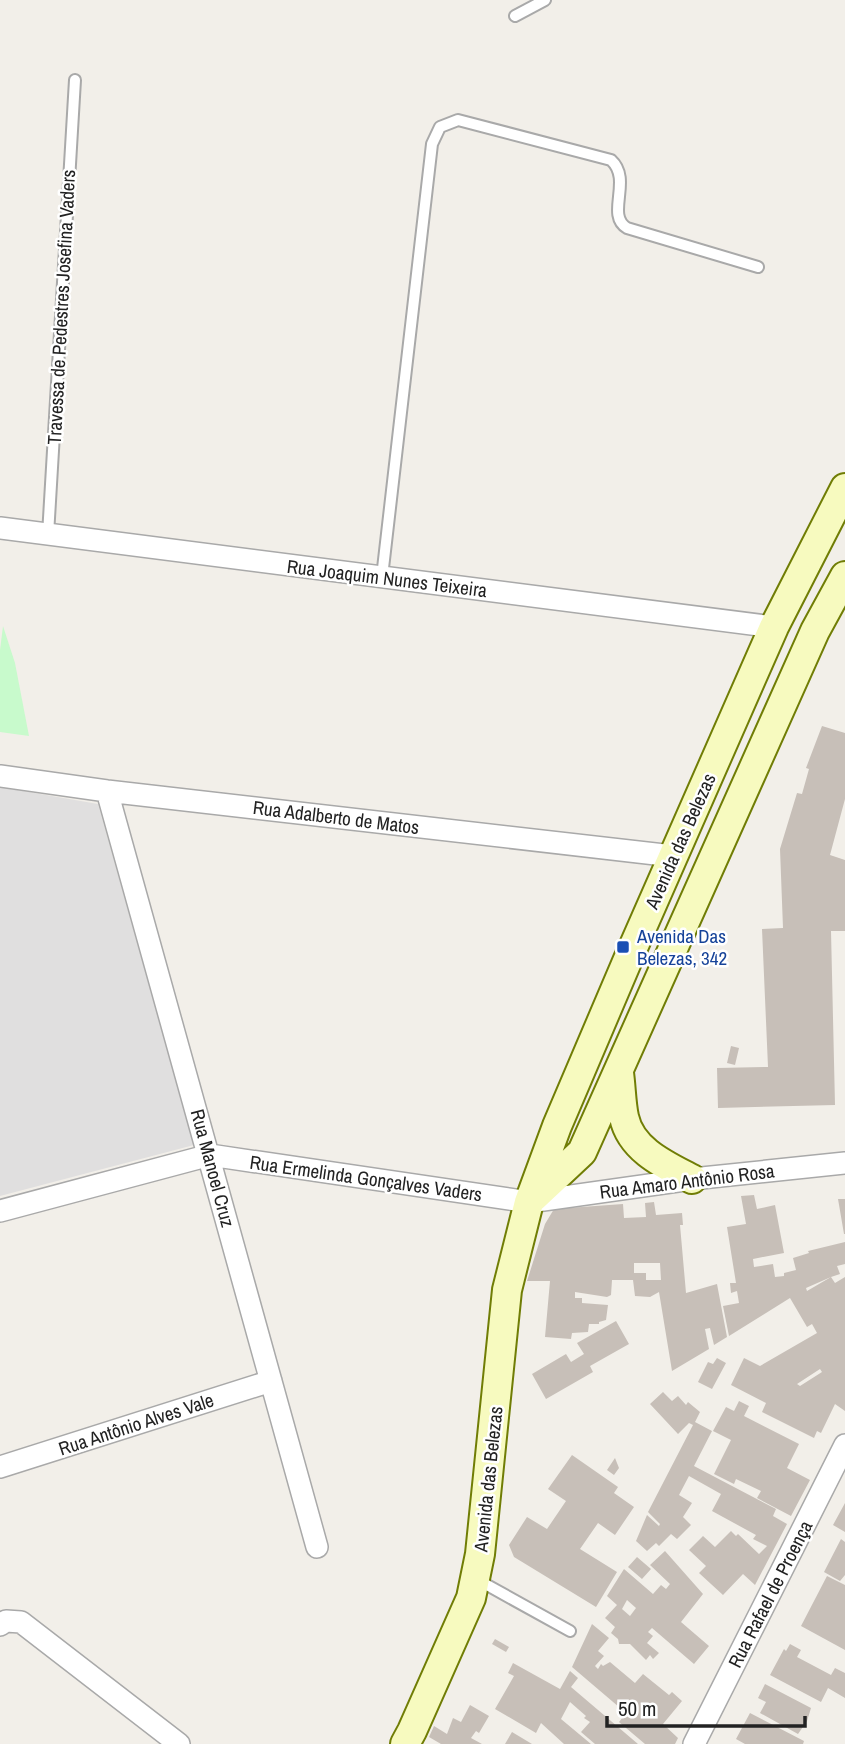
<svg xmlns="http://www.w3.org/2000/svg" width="845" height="1744" font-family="'Archivo Narrow',sans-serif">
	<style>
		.residential { fill: #e0dfdf }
		.park { fill: #c8facc }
		.building { fill: #c7bfb8; fill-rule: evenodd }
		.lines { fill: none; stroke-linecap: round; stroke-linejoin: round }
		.lane-casing { stroke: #a9a9a9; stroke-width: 14 }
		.street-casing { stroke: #a9a9a9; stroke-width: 24 }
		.secondary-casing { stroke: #707d05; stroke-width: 32 }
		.lane { stroke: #fff; stroke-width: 10 }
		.street { stroke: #fff; stroke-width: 21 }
		.secondary { stroke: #f7fabf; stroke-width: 28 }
		.transit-dot { fill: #1a4fb4; stroke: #fff; stroke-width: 2.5 }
		.labels { text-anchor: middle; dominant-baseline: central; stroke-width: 5; stroke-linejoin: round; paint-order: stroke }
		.street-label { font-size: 19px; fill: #222; stroke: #fff }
		.transit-label { font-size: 19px; fill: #164399; stroke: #fff; text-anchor: start }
	</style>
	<rect width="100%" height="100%" fill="#f2efe9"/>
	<!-- residential -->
	<path class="residential" d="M0,787L98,804L194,1145L0,1196Z"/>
	<!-- park -->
	<path class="park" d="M3,626L15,663L29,736L0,732V650Z"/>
	<!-- building -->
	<path class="building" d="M822,726L845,733V799L830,855L845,860V931H831L835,1105L718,1108L717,1068L768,1067L762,929L783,928L780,849L797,793L802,794L809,769L806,768Z
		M731,1046L739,1048L735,1065L727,1063Z
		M754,1195L757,1209L775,1205L784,1253L753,1259L754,1267L773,1264L775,1277L784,1276V1273L796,1270L793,1258L809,1253L808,1251L845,1242V1264L837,1266L840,1274L831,1277L806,1288L807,1291L831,1277L835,1283L845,1277V1411L835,1404L821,1433L817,1431L814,1438L762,1412L766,1403L731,1385L744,1358L760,1366L817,1333L812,1324L807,1327L790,1298L729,1336L723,1306L739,1303L737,1291L731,1293L730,1283H736L727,1227L746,1224L741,1196ZM820,1369L822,1372L800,1386L797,1384Z
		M838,1199H845V1234H844Z
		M654,1202L656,1215L682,1213L683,1225H680L686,1293L717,1284L727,1337L714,1345L710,1328L705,1329L709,1349L672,1371L659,1292L650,1297L635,1296L633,1280H612L611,1295L607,1297L575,1292V1298H582V1303L608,1305L606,1320L599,1322V1324H589L588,1332L572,1333L571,1339L545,1337L550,1281H527L545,1224L554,1209L623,1204L624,1218L646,1217L645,1203ZM634,1263H660L661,1280H646V1273H634Z
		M616,1321L629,1344L590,1366L593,1372L546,1399L532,1374L566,1354L571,1362L584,1354L577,1343Z
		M717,1358L726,1363L712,1389L698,1382L708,1362L713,1364Z
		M663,1392L672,1401L678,1396L686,1405L688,1402L700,1412L695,1422L712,1431L694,1466L776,1509L773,1516L787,1524L755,1585L743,1574L723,1595L699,1573L706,1566L689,1550L703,1536L715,1547L731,1531L736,1536L738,1534L759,1554L767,1546L753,1539L756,1535L712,1511L721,1494L689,1476L679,1495L692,1503L683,1517L691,1525L677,1539L671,1534L659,1546L656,1543L647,1551L636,1541L647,1515L659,1526L660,1524L648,1512L693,1425L689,1423L678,1434L650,1404Z
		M739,1401L749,1406L744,1416L799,1444L787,1468L810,1480L791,1516L757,1498L761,1491L736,1479L734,1484L714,1474L731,1440L713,1431L726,1407L734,1411Z
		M572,1455L618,1487L614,1493L634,1507L615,1535L598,1523L580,1549L617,1572L596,1607L514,1557L509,1545L527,1517L547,1529L566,1501L548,1489Z
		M615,1458L619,1468L614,1475L607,1470Z
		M845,1503V1532L833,1525Z
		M841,1539L845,1542V1575L840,1581L824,1572Z
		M665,1551L703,1594L681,1622L709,1646L694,1664L652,1628L648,1632L653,1636L647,1643L659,1653L653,1659L650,1655L646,1660L630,1644H619L618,1639L611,1633L615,1627L605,1618L617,1605L607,1596L624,1569L653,1594L661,1585L666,1589L670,1584L650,1565ZM627,1600L636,1608L630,1616L622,1609Z
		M637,1557L651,1569L642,1579L628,1567Z
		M827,1576L845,1585V1650L801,1626Z
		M592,1624L609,1638L598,1651L604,1656L595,1666L598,1669L601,1664L603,1666L610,1662L635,1683L643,1674L669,1695L672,1692L682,1701L663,1724L678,1738L675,1744H645L619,1722L626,1713L572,1667Z
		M495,1639L509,1647L506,1652L492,1644Z
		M790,1644L801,1650L797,1657L831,1675L835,1668L845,1673V1698L828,1688L821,1702L770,1675L784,1649L786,1651Z
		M513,1663L560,1689L570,1671L578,1678L571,1687L638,1744H595L581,1732L590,1722L584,1718L586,1716L570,1702L561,1719L591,1744H564L541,1723L536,1733L495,1709L514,1676L508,1673Z
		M765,1684L811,1708L807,1721L798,1734L760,1713L766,1702L758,1698Z
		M470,1705L489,1716L479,1733L476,1731L471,1738L482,1744H441L429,1737L434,1726L447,1734L453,1718L461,1722Z
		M750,1713L804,1741L803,1744H745L736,1739Z
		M512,1732L532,1744H505Z"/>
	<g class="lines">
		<defs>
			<path id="lane" d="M515,16L545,0
				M48,535L75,80
				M382,577L432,144L440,127L458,120L611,160C633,180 605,215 627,228L758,267
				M478,1580L570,1631"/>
			<path id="street" d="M0,528L774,627
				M0,776L107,791L673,856
				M107,791L317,1547
				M0,1211L210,1155L529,1202L692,1179L845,1163
				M0,1467L271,1381
				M0,1625L6,1621L21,1622L179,1744
				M694,1744L845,1445"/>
			<path id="secondary" d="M619,1073C621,1087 621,1103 624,1117C631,1150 665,1165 692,1179
				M534,1197L582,1152L815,631L845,576
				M405,1744L412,1731L471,1598L480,1554L507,1290L529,1202L557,1126L632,950L774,627L845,488"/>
		</defs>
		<!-- lane casing -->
		<use href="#lane" class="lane-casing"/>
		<!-- street casing -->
		<use href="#street" class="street-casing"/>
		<!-- secondary casing -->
		<use href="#secondary" class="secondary-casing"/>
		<!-- lane -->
		<use href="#lane" class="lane"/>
		<!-- street -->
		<use href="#street" class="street"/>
		<!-- secondary -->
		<use href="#secondary" class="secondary"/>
	</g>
	<!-- markers -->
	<rect class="transit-dot" x="616" y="940" width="14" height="14" rx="3.5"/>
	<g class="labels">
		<!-- street labels -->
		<g class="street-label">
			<text transform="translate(61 307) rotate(-87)">Travessa de Pedestres Josefina Vaders</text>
			<text transform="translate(387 578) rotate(7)">Rua Joaquim Nunes Teixeira</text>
			<text transform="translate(336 817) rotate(7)">Rua Adalberto de Matos</text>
			<text transform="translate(680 841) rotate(-66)">Avenida das Belezas</text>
			<text transform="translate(213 1168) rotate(75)">Rua Manoel Cruz</text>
			<text transform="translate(366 1178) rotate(8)">Rua Ermelinda Gonçalves Vaders</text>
			<text transform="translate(687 1181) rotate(-7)">Rua Amaro Antônio Rosa</text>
			<text transform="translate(136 1424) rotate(-18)">Rua Antônio Alves Vale</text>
			<text transform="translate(488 1479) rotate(-84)">Avenida das Belezas</text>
			<text transform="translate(770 1594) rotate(-63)">Rua Rafael de Proença</text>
		</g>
		<!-- transit labels -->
		<g class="transit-label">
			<text x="637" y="936">Avenida Das<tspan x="637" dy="22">Belezas, 342</tspan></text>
		</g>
	</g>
	<!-- scale -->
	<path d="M607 1716v10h198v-10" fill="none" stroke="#222222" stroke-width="3.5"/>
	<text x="618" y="1716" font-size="21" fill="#222222" stroke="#ffffff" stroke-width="5" paint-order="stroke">50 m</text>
</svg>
